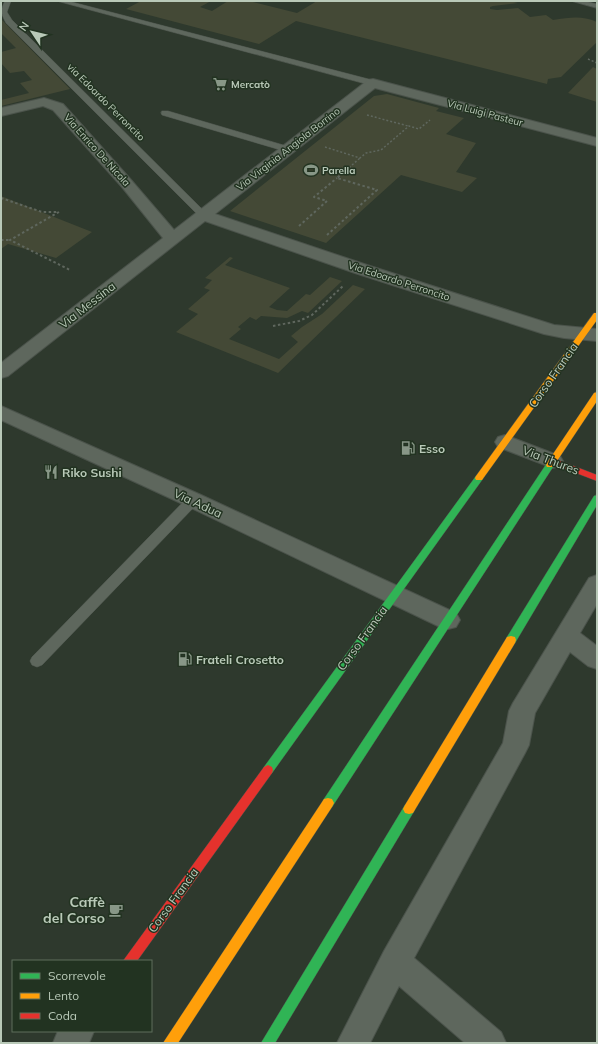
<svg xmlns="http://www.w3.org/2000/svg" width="598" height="1044" font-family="Mulish,sans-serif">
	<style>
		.green { fill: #444936 }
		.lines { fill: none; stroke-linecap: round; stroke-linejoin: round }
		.lane-casing { stroke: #4b534b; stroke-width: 1 }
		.street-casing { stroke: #4b534b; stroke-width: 2 }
		.fast-casing { stroke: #4b534b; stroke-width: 1 }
		.slow-casing { stroke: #4b534b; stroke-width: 1 }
		.jam-casing { stroke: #4b534b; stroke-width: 1 }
		.path-far1 { stroke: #5f675e; stroke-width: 1.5; stroke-dasharray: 2 2; stroke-linecap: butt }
		.path { stroke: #5f675e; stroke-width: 2; stroke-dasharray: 2.5 2.5; stroke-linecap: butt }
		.lane { fill: #5e675d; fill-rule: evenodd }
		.street { fill: #5e675d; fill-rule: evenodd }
		.fast { fill: #30b455; fill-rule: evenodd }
		.slow { fill: #ff9f0a; fill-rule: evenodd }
		.jam { fill: #e5322d; fill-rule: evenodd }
		.labels { text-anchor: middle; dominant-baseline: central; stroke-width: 3; stroke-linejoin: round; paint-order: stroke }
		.far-poi-label { font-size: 10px; font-weight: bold; fill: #b9c9b8; stroke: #223321; text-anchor: start }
		.far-street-label { font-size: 10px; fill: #b9c9b8; stroke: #223321 }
		.street-label { font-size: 12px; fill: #b9c9b8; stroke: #223321 }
		.poi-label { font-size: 12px; font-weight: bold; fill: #b9c9b8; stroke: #223321; text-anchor: start }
		.near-poi-label { font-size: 14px; font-weight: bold; fill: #b9c9b8; stroke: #223321; text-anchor: end }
	</style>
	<rect width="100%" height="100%" fill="#2e392d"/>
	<!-- green -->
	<path class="green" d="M141,1H211L200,7L212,11L228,1H249L297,13L317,1H509L518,3L493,6L490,7V9L497,10L518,8L530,17L546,15L553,20C570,18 580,15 597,22V42L561,77L548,79L547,84L296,21L259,44L126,9Z
		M1,19L70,89L1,106V100L29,93L20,83L32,80L24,71L10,73L1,63V52L16,48L1,33Z
		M593,67L597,69V102L568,93Z
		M387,94L439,108L436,111L464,118L446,134L476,143L456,172L477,178L462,192L401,175L326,243L230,211L374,96Z
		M1,196L92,232L56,258L8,244L1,249Z
		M230,257L233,258L225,265L290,288L269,307L277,310L287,311L306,294L310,295L330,277L342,281L308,313L302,311L287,318L261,316L256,320L250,317L238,327L241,329L229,339L279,359L298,342L291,336L302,327L322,314L353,285L365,289L278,373L176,332L198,314L188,309L210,290L204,288L212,280L205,278Z"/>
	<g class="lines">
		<defs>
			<path id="lane" d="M5,1H11L7,12L12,20L206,213L208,215L206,217H200L6,23C1,14 0,10 5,1Z
				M57,1H68L376,81L377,83L376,85H370Z
				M571,1H584L597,4V8Z
				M162,111H168L290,147L291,149L287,152L284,151L162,115L161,113Z
				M193,496L198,497L199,500L198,503L42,665L37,667L32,665L30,661L32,657L188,497Z"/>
			<path id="street" d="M373,79L597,138V146L375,88L215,214L367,265L554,325L597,329V341L564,338L544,334L355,273L205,221L8,376L1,378V363L163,238L122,187L53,110L43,106L1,116V108L44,98L63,104L132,181L174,230L368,80Z
				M1,406L201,495L456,613L460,620L456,627L448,629L440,627L185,505L1,420Z
				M505,435L560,456L563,461L560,466L553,468L498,447L495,442L498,437Z
				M597,575V604L580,633L597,646V669L588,666L570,652L535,713L529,745L525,753L414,958L501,1032L506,1043H465L399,986L370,1043H337L384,951L503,743L509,711L513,703L589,578Z
				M58,1031H94L89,1043H53Z"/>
			<path id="fast" d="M550,462L554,465L553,467L332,807L328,808L324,807L322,803L324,799L547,463Z
				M479,475L482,476L483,478L482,480L272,773L268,775L264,773L263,770L264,767L476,476Z
				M597,495V505L515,643L511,644L507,643L506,640L507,637L594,496Z
				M409,804L413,805L415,809L413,813L275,1043H261L405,805Z"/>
			<path id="slow" d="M594,313H597V320L482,480H476L475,478L476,476Z
				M597,392V401L553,467H547L546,465L547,463L594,393Z
				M511,636L515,637L516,640L515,643L413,813L409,814L405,813L403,809L405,805L507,637Z
				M328,798L332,799L334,803L332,807L178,1043H163L324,799Z"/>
			<path id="jam" d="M553,458L597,475V481L550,463L549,461Z
				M268,765L272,767L273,770L272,773L137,961H123L264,767Z"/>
		</defs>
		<!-- lane casing -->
		<use href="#lane" class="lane-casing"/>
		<!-- street casing -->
		<use href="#street" class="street-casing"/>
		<!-- fast casing -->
		<use href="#fast" class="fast-casing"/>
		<!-- slow casing -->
		<use href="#slow" class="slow-casing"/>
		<!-- jam casing -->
		<use href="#jam" class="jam-casing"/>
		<!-- path-far1 -->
		<path class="path-far1" d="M588,59L597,63
			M367,115L408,126
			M325,147L360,158L366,153L381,150L409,126L419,129L430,120
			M343,173L360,158"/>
		<!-- path -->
		<path class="path" d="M1,198L42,212H58
			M59,212L10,240L70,270
			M299,226L327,201L314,197L337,178
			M327,235L377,190L337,178L344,172
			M1,240H10
			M273,326L299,321L312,315L343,286"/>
		<!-- lane -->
		<use href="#lane" class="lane"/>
		<!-- street -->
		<use href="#street" class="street"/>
		<!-- fast -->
		<use href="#fast" class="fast"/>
		<!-- slow -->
		<use href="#slow" class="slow"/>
		<!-- jam -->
		<use href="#jam" class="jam"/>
	</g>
	<!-- icons -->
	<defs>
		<symbol id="supermarket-bare" viewBox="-9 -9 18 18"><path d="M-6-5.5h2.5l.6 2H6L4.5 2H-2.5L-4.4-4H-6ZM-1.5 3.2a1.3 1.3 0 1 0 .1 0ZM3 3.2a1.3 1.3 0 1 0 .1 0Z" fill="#889787" stroke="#223321" stroke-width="2.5" paint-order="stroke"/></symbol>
		<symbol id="stadium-bare" viewBox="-9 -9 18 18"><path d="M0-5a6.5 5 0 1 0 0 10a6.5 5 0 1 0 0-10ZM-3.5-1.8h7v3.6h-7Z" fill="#889787" stroke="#223321" stroke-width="2.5" paint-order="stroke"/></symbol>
		<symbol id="fuel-bare" viewBox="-9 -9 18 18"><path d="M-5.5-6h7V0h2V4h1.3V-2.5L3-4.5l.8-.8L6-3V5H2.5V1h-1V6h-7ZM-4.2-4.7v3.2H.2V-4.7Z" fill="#889787" stroke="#223321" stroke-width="2.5" paint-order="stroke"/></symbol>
		<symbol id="restaurant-bare" viewBox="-9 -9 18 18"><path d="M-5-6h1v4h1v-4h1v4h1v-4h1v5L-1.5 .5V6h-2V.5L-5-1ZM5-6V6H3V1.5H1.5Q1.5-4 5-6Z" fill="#889787" stroke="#223321" stroke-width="2.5" paint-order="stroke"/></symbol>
		<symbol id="cafe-bare" viewBox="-9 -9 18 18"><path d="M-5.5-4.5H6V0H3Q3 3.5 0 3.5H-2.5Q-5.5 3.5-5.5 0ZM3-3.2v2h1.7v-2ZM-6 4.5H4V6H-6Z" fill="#889787" stroke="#223321" stroke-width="2.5" paint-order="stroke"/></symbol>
	</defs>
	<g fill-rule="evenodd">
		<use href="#supermarket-bare" x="210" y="74" width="20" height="20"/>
		<use href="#stadium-bare" x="301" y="160" width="20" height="20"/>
		<use href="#fuel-bare" x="398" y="438" width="20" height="20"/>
		<use href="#restaurant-bare" x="41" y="462" width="20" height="20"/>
		<use href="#fuel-bare" x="175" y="649" width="20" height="20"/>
		<use href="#cafe-bare" x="106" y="900" width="20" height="20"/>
	</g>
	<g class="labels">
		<!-- far-poi labels -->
		<g class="far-poi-label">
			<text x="231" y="84">Mercatò</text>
			<text x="322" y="170">Parella</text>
		</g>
		<!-- far-street labels -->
		<g class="far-street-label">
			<text transform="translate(106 102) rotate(45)">via Edoardo Perroncito</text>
			<text transform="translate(485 113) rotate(15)">Via Luigi Pasteur</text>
			<text transform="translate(288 149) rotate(-38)">Via Virginia Angiola Borrino</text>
			<text transform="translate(97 150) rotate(48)">Via Enrico De Nicola</text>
			<text transform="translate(399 281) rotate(18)">Via Edoardo Perroncito</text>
		</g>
		<!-- street labels -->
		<g class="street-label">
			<text transform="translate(87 305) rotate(-38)">Via Messina</text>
			<text transform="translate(553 375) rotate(-55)">Corso Francia</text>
			<text transform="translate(551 460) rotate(21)">Via Thures</text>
			<text transform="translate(198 503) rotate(25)">Via Adua</text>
			<text transform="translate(362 638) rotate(-54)">Corso Francia</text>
			<text transform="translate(173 900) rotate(-54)">Corso Francia</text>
		</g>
		<!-- poi labels -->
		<g class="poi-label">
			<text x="419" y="448">Esso</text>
			<text x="62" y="472">Riko Sushi</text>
			<text x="196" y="659">Frateli Crosetto</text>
		</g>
		<!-- near-poi labels -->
		<g class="near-poi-label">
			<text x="105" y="902">Caffè<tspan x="105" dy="16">del Corso</tspan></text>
		</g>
	</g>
	<!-- border -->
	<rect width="598" height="1044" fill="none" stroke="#b9c9b8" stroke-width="4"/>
	<!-- legend -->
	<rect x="12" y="960" width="140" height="72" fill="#223321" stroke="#5e6f5d"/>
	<rect x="20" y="973" width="20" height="6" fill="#30b455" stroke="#5e6f5d"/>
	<text x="48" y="980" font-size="12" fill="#b9c9b8">Scorrevole</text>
	<rect x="20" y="993" width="20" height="6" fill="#ff9f0a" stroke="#5e6f5d"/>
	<text x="48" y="1000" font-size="12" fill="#b9c9b8">Lento</text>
	<rect x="20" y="1013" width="20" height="6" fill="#e5322d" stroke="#5e6f5d"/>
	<text x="48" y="1020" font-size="12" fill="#b9c9b8">Coda</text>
	<!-- north arrow -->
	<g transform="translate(32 32) rotate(305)" stroke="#223321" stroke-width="3" paint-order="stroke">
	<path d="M0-3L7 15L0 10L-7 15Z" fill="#b9c9b8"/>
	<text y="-6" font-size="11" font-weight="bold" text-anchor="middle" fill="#b9c9b8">N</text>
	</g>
</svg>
